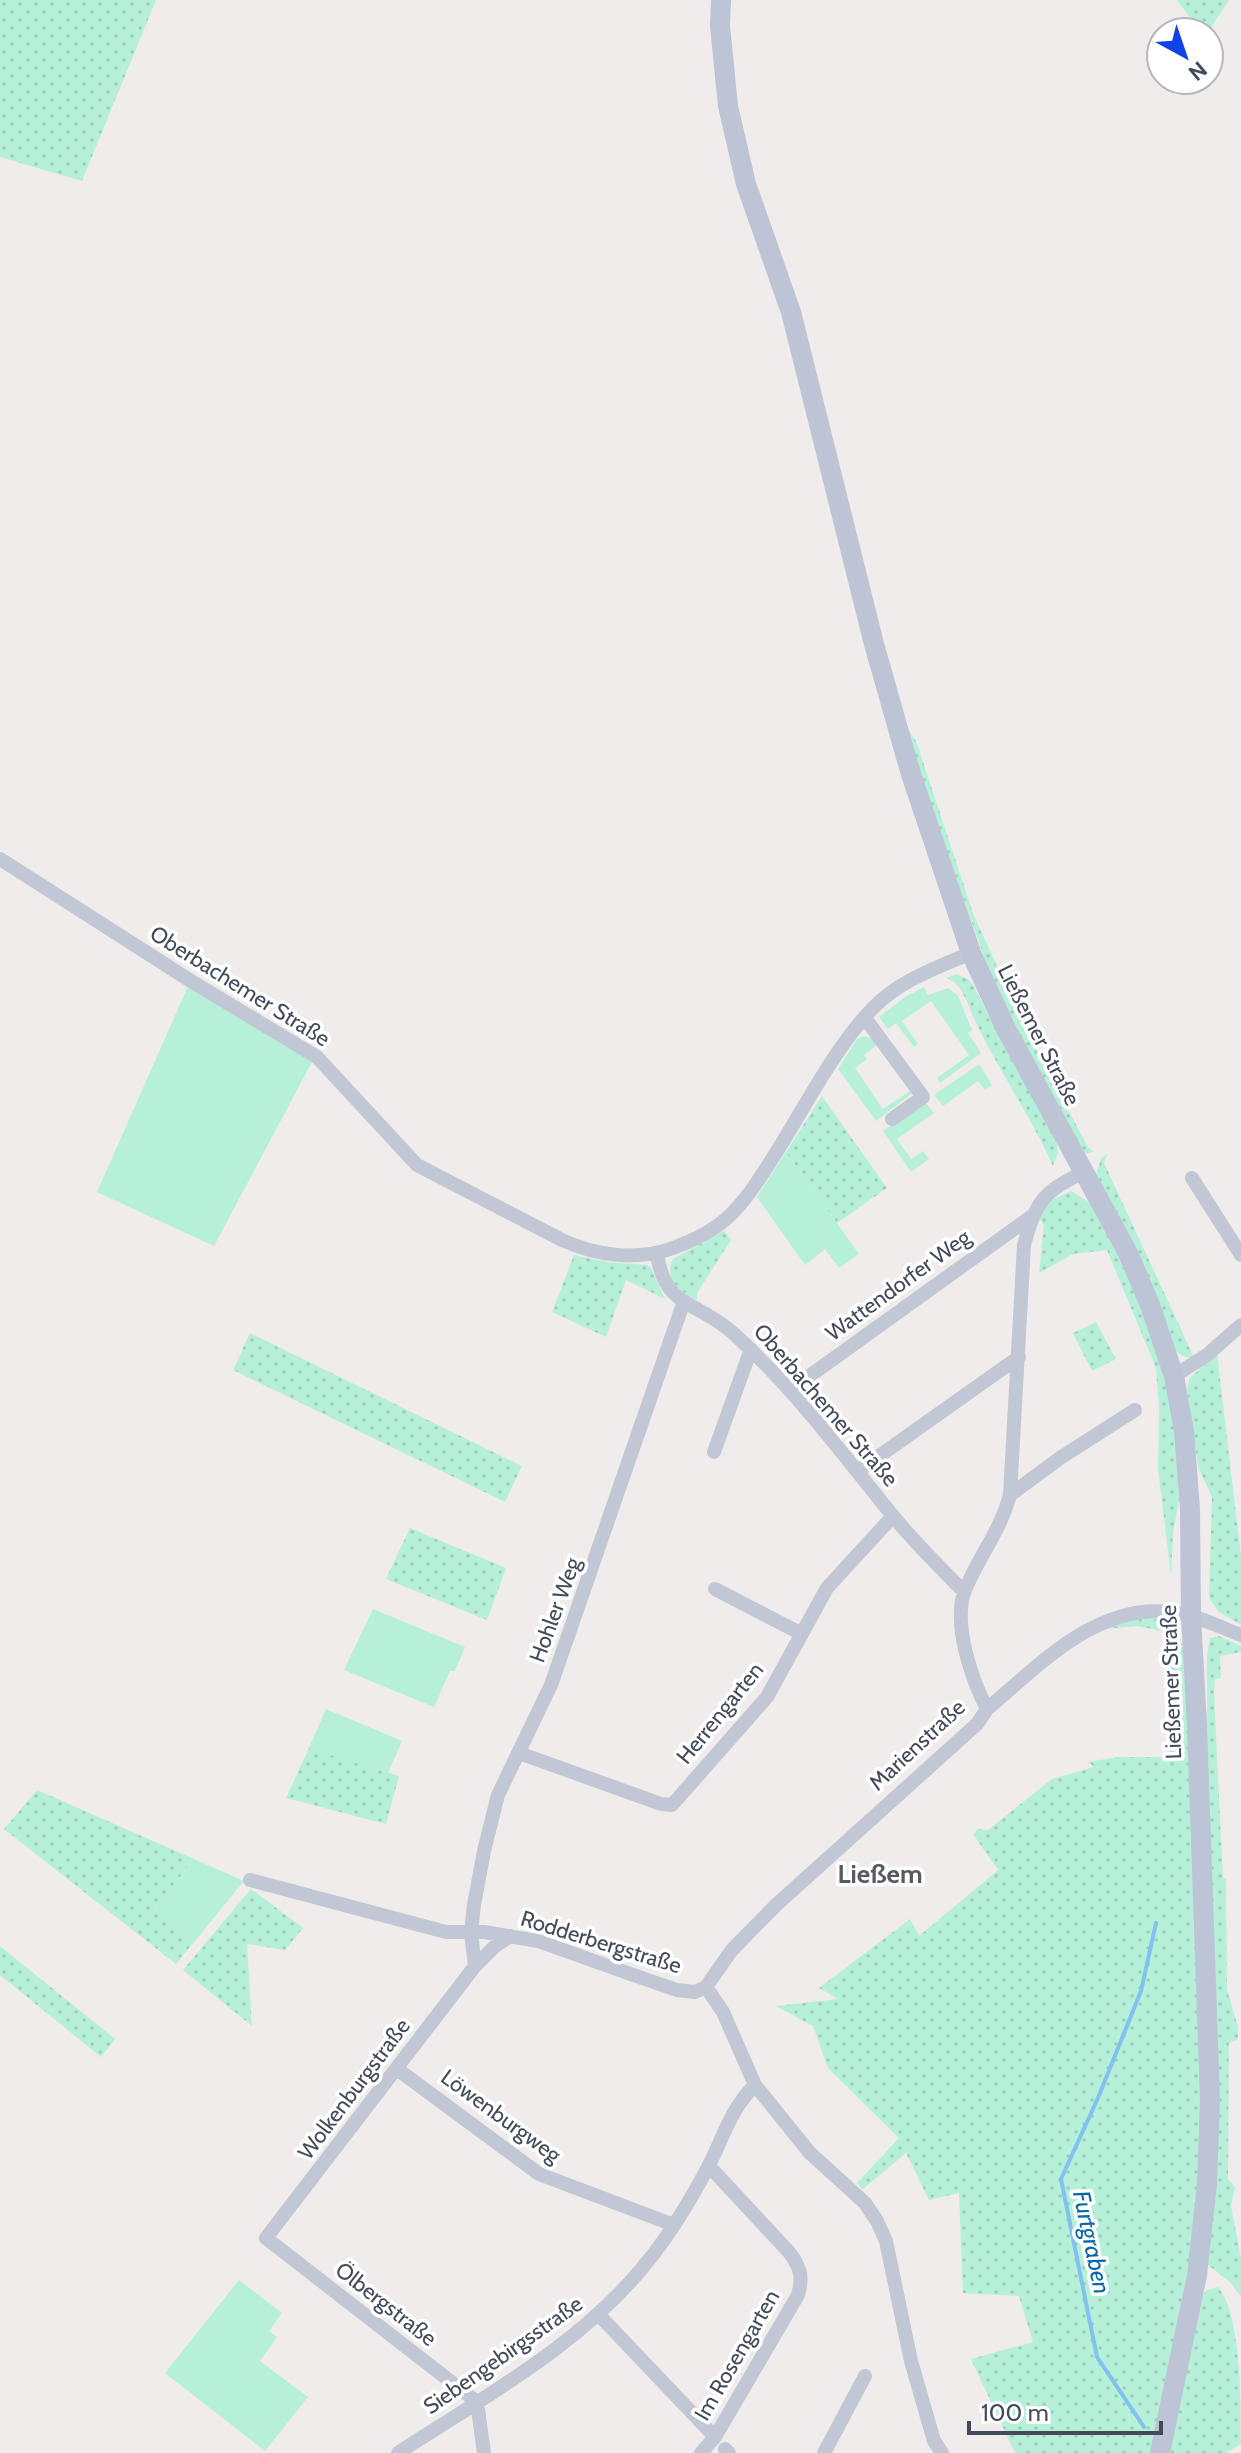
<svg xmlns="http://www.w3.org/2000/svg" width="1241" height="2453" font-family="Cabin,sans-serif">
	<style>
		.grass { fill: url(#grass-dots) }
		.garden { fill: #b6f0d8 }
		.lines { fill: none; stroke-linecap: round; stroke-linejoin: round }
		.stream { stroke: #81c2f0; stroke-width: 4 }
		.street { stroke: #c1c7d4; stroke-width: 14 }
		.secondary { stroke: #bdc4d6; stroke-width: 20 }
		.labels { text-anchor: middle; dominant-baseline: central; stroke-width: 7; stroke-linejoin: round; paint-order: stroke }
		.street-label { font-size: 22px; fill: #434b5a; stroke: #fff }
		.water-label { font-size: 24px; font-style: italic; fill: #0567ab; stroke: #fff }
		.quarter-label { font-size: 26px; font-weight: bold; fill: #585a61; stroke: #fff }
	</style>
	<defs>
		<pattern id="grass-dots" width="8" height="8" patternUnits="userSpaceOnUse" patternTransform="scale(2)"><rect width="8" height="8" fill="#b6f0d8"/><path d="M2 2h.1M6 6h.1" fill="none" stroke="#9ecfbc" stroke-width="1.8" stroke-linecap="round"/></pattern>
	</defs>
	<rect width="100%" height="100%" fill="#efeceb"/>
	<!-- grass -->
	<path class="grass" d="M0,0H156L82,181L0,157Z
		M1177,0H1229L1208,32L1200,31Z
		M900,718L916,741L974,916L1033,1044L1088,1147L1094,1152L1084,1154L1032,1062L984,957Z
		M956,974L968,979L973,985L1027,1087L1056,1135L1058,1153L1053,1166C1031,1117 1000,1072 976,1023C969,1008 963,984 947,978Z
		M822,1096L887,1188L837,1223L786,1152Z
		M1107,1154L1104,1163L1192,1353V1358L1185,1357L1174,1350L1096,1175L1101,1159Z
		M1071,1191L1089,1202L1116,1248L1164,1364L1175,1425L1179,1500L1173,1533L1171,1575L1158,1469L1159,1407L1156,1368L1107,1250L1073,1254L1039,1273L1044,1225L1039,1218L1050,1201Z
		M724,1231L731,1240L697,1293V1300C681,1292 663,1280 673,1259Z
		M574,1255L607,1262L647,1265L651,1268L665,1299L626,1280L606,1337L552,1312Z
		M1096,1322L1116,1359L1092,1371L1073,1333Z
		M250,1333L522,1466L505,1502L233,1370Z
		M1217,1353L1241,1556V1625L1219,1612L1209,1598L1212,1497L1198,1467L1187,1389L1190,1378Z
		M410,1528L506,1568L487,1620L386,1579Z
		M1138,1617L1170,1620L1178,1630L1185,1655L1202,2137L1197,2220L1153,2453H1015L971,2359L1033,2342L1019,2296L963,2293L959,2193L929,2200L906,2153L863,2189L857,2183L899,2138L828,2068L813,2026L776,2006L838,1999L819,1988L910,1919L919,1936L998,1870L973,1834L978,1829L988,1830L1052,1779L1094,1767L1088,1762L1118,1757H1169L1167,1632L1137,1626L1104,1629Z
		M1219,1636L1241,1646V1652L1220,1656L1221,1678L1215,1679L1214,1693L1223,1879L1226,1878L1227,1990L1238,2027V2039L1229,2043L1228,2179L1235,2187L1231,2206L1241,2258V2296L1229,2281L1208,2265L1207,1656L1210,1638Z
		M309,1748L399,1776L386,1824L286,1798Z
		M37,1790L194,1859L154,1910L194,1942L176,1964L4,1829Z
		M251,1889L303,1928L285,1950L247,1944L252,2026L183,1970Z
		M0,1946L115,2039L101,2057L0,1975Z
		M1218,2287C1241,2313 1241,2403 1241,2444L1226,2453H1169L1201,2298L1207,2290Z"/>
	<!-- garden -->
	<path class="garden" d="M189,984L313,1060L214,1246L97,1192Z
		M924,987L928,995L948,988L958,996L972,1030L968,1033L981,1053L940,1083L937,1078L969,1055L931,1001L902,1021L918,1044L914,1047L896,1023L888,1029L879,1017L905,997Z
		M864,1036L871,1038L877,1045L864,1055L867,1059L855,1068L883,1109L910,1091L911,1094L876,1121L838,1069L857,1039Z
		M979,1064L992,1085L985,1090L978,1081L943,1106L934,1095Z
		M925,1102L934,1113L897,1139L911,1159L923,1151L929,1159L911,1172L883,1131Z
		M786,1152L859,1254L839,1268L825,1249L805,1265L757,1197Z
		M373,1609L465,1647L455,1671H450L434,1707L344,1670Z
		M326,1709L402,1741L388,1773L309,1748Z
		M194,1859L244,1881L194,1942L154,1910Z
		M239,2280L282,2313L269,2331L277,2337L260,2361L308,2397L265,2451L165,2373Z"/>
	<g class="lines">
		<!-- stream -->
		<path class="stream" d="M1144,2427L1097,2357L1061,2179L1098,2098L1141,1991L1156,1923"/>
		<!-- street -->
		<path class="street" d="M0,859L191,981L317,1057L417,1165L562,1240C597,1256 637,1261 673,1248C692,1241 711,1232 726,1219C746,1201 760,1178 774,1156C804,1109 833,1050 872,1009C898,981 936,968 971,953
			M865,1018L923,1097L892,1119
			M1192,1178L1241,1255
			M657,1254C665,1309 698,1301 733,1333C793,1387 842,1453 893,1516C915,1543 940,1567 964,1592
			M1174,1376L1207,1355L1241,1325
			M790,1390L1032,1216
			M714,1452L751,1349
			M858,1471L1019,1357
			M1010,1495L1060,1458L1135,1410
			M715,1589L800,1633
			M987,1709C972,1680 952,1623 965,1590C979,1556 1000,1532 1010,1495L1024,1245C1036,1201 1043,1192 1084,1172
			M519,1753L661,1804L672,1805L767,1697L827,1588L893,1516
			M250,1880L446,1932H484L538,1941L639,1977L677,1990L695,1992L706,1987L731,1951L775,1906L977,1724L987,1709C1040,1665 1096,1603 1171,1612C1195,1614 1219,1627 1241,1635
			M475,1966L494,1947L510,1936
			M706,1987L723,2012L755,2085L810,2153L865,2203L877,2221L886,2241L911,2361L934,2441L942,2453
			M397,2069L539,2174L674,2225
			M599,2315L715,2437
			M725,2449L729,2453
			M398,2453C487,2395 586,2342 652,2256C673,2229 691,2199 707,2169C724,2137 729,2111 755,2085
			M484,2453L477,2402L266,2238L475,1966L471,1933L474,1905L484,1851L498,1795L551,1685L684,1301
			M701,2453L715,2437L798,2295C803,2277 801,2268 789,2252L709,2166
			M824,2453L865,2376"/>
		<!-- secondary -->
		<path class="secondary" d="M721,0L720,26L728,106L746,184L791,312L874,644L910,771L971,953L1007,1031L1128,1253L1150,1305L1174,1376L1184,1431L1190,1509L1191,1616L1197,1725L1210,2100L1207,2184L1197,2275L1160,2453"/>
	</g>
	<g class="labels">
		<!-- street labels -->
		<g class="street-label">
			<text transform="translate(240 986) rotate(32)">Oberbachemer Straße</text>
			<text transform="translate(1039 1035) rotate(63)">Ließemer Straße</text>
			<text transform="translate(898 1285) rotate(-36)">Wattendorfer Weg</text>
			<text transform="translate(826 1405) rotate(49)">Oberbachemer Straße</text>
			<text transform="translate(555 1610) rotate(-70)">Hohler Weg</text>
			<text transform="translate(1171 1682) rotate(-92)">Ließemer Straße</text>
			<text transform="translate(720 1713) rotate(-51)">Herrengarten</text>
			<text transform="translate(917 1745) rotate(-43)">Marienstraße</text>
			<text transform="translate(601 1942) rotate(17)">Rodderbergstraße</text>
			<text transform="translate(354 2089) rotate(-53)">Wolkenburgstraße</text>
			<text transform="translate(501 2116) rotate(36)">Löwenburgweg</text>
			<text transform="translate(386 2304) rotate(38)">Ölbergstraße</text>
			<text transform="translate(503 2355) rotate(-35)">Siebengebirgsstraße</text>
			<text transform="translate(737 2355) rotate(-60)">Im Rosengarten</text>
		</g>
		<!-- water labels -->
		<g class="water-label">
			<text transform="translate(1092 2242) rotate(78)">Furtgraben</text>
		</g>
		<!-- quarter labels -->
		<g class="quarter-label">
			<text x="880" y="1874">Ließem</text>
		</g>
	</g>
	<!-- north arrow -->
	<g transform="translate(1185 56) rotate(140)"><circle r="38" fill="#ffffff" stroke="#b4b7bd" stroke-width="2"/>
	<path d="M0-6L14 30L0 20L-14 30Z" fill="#1042e5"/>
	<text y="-12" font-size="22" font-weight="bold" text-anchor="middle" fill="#434b5a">N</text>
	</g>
	<!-- scale -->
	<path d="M969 2421v12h192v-12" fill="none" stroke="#434b5a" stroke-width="4"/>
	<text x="981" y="2421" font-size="24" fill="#434b5a" stroke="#ffffff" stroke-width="6" paint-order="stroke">100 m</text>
</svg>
